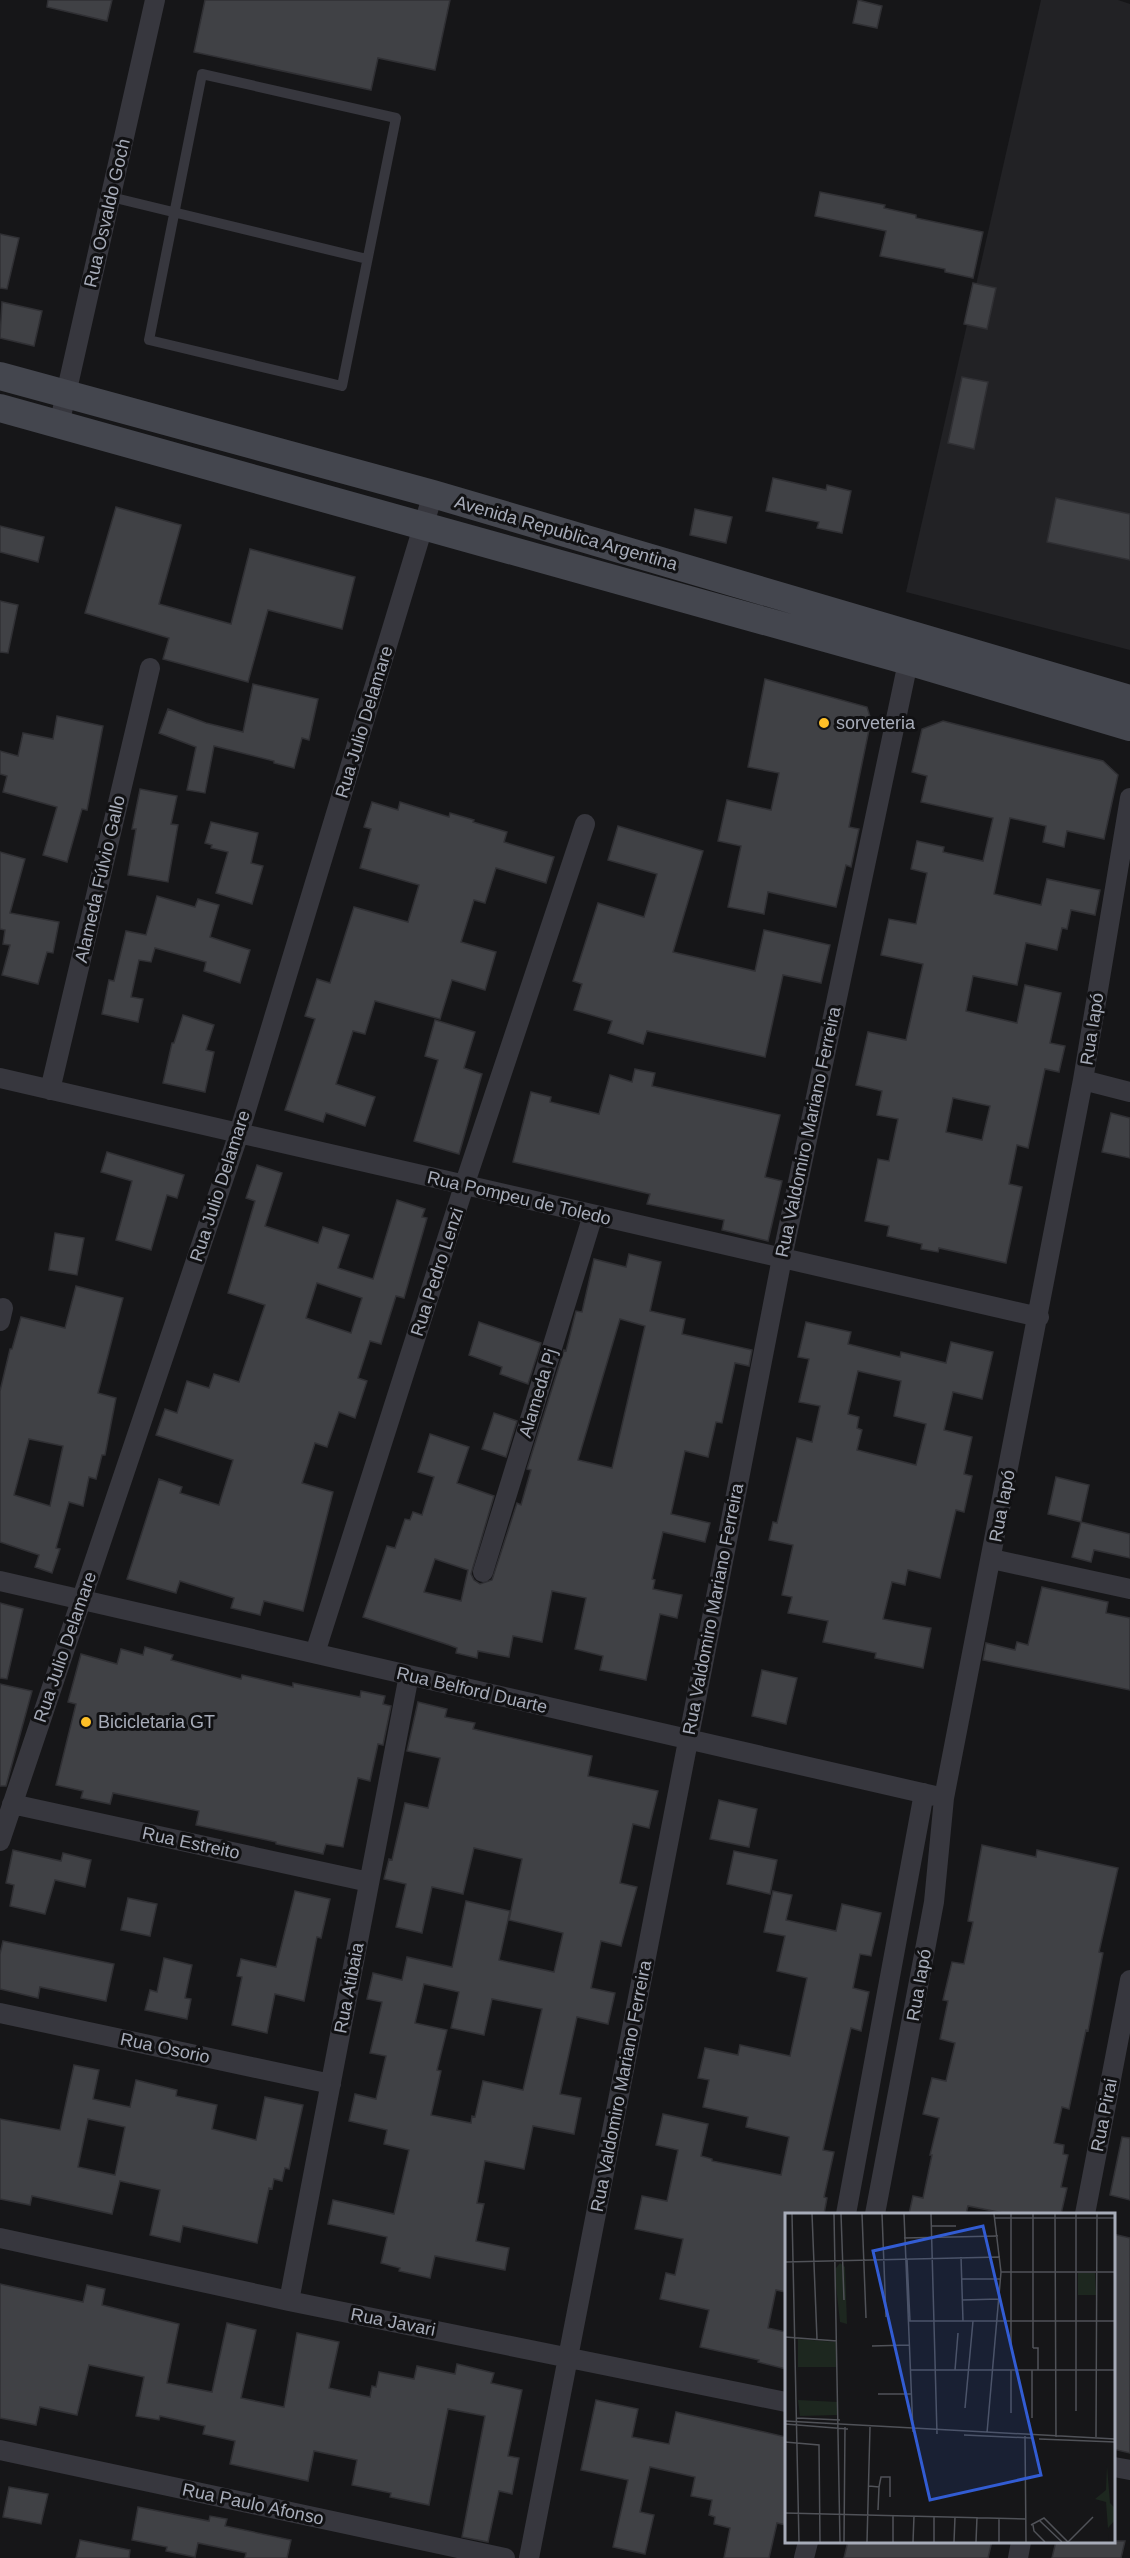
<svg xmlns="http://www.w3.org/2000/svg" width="1130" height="2558" font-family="Helvetica,sans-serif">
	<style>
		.built { fill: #222225 }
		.building { fill: #404145; stroke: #303034; stroke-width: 1.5; fill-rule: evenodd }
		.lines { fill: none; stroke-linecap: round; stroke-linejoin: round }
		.service { stroke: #37373e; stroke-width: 10 }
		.minor { stroke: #37373e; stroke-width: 20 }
		.secondary { stroke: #44464e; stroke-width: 28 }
		.poi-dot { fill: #ffc027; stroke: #111113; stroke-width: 2 }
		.labels { text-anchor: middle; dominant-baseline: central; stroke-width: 6; stroke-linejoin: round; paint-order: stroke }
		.street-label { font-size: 18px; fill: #a7acb9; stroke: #111113 }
		.poi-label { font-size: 18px; fill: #a7acb9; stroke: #111113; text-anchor: start }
		.inset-road { fill: none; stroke: #505258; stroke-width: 1.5 }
		.view { fill: #325cd3; fill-opacity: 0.15; stroke: #325cd3; stroke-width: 3 }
		.inset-edge { fill: none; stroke: #a7acb9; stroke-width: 3 }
	</style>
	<rect width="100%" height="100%" fill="#161618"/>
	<!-- built -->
	<path class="built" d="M1041,0H1118L1130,4V650L906,592Z"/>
	<!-- building -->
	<path class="building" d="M48,0H112L107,21L47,7Z
		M205,0H450L435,70L378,58L371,90L194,52Z
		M858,0L882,6L877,28L853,23Z
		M820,192L885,205L884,208L916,215V218L983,232L973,278L945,272V269L880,256L886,231L815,216Z
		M0,234L19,238L7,289L0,288Z
		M973,283L996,288L987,329L964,324Z
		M2,302L42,311L34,346L0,338Z
		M962,377L988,382L974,449L948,443Z
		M773,478L826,490L827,485L851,491L842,533L817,528L819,522L766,511Z
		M1056,498L1130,514V560L1047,542Z
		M116,507L181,525L159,604L231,624L250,549L355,577L342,629L268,610L248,682L163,659L169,638L85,613Z
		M695,509L732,517L726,543L690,535Z
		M0,526L44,537L38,562L0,552Z
		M0,601L18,605L8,653L0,652Z
		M765,679L867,707L871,720L849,827L859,829L851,867L846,865L836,907L768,892L764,914L728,907L741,846L718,841L727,800L771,810L779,773L748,767Z
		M253,684L318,699L309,740L302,738L294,768L274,763V761L214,746L205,793L187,790L196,747L159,733L168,709L206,723L243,732Z
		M57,716L103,726L87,810L82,809L67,862L43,855L57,807L3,792L7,776L0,774V751L18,756L23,733L53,739Z
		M943,721L1103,761L1118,775L1104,839L1067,831L1064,847L1043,842L1046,826L1010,818L994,894L1041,905L1047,879L1100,890L1095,915L1071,910L1067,929L1062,928L1057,950L1026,943L1017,985L973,976L966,1011L1017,1023L1025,985L1061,993L1050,1043L1065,1046L1059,1072L1045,1069L1028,1148L1017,1145L1009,1184L1022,1187L1006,1263L939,1248L938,1252L921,1249L922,1244L887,1236L889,1226L865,1221L878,1159L889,1161L898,1119L877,1115L882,1091L856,1085L868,1032L906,1040L923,964L881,955L889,919L916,924L927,873L911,869L917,841L944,847L943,852L983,861L993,818L921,802L927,776L912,772L922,729ZM953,1098L990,1106L982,1140L946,1132Z
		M140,789L177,796L171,824L178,825L168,882L128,875L136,829H132Z
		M372,802L398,810L400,802L449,817L450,813L474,820L473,822L507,832L504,842L554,857L546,883L496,868L485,903L474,900L461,942L496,952L485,990L452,980L440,1019L375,1001L365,1034L353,1031L336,1084L375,1097L365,1126L326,1113L323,1122L285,1110L315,1019L305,1016L317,979L330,983L354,907L408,922L419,885L360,868L371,829L364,827Z
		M211,822L258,833L251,863L263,866L252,904L216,893L228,852L211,848L212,845L205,843Z
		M618,826L703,851L673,952L755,971L764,930L830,945L821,983L783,975L765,1057L647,1031L643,1044L608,1033L612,1021L574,1010L582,984L573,981L598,903L644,917L657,874L608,860Z
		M0,852L25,859L10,913L59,922L53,953L47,952L38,984L2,975L10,945L3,944L5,930L0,929Z
		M157,896L195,907L198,899L219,905L210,937L250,950L240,983L204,971L206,962L155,948L151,962L139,960L131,997L143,999L138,1022L102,1014L109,980L114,981L126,931L146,935Z
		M183,1015L214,1025L206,1050L214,1052L205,1092L163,1083L172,1043H174Z
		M435,1020L475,1032L464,1068L482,1074L459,1154L414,1141L438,1060L425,1056Z
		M635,1069L655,1073L652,1086L780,1115L765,1177L782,1181L768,1241L722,1230L724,1220L647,1204L650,1194L513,1162L531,1092L551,1097L550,1102L599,1114L610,1075L632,1082Z
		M1111,1113L1130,1118V1158L1102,1152Z
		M107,1152L184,1175L177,1198L167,1195L151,1250L116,1240L132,1181L101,1172Z
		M257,1165L282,1173L265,1226L318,1243L323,1227L349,1235L338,1268L373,1279L397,1200L425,1209L422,1217L427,1218L404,1298L396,1296L381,1344L370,1341L358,1378L367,1381L355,1418L339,1412L327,1447L315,1443L302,1483L333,1492L303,1611L264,1601L260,1615L231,1608L234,1598L180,1581L176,1593L127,1579L159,1479L182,1487L180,1493L219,1505L233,1460L156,1435L165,1409L177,1413L187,1381L209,1388L214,1374L239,1382L265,1305L228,1293L255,1201L246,1198ZM317,1283L362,1298L351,1333L306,1318Z
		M55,1233L84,1238L77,1275L49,1270Z
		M629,1254L661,1262L650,1311L685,1319L682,1334L752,1350L749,1366L735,1363L722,1423L716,1422L708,1457L685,1451L671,1514L710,1523L705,1542L663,1532L652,1579L655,1580L653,1589L682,1595L677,1618L660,1614L646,1680L600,1670L603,1656L575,1649L586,1598L552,1591L542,1642L513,1636L509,1657L478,1651L477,1658L456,1653L457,1648L449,1645L363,1617L387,1546L395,1548L405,1519L410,1520L413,1512L422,1515L434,1477L418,1472L430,1434L469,1447L457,1483L494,1496L471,1574L474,1580L480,1584L492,1580L517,1503L521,1505L531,1470L527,1469L564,1350L566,1351L576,1311L582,1312L594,1259L626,1267ZM620,1319L645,1326L612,1468L578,1460ZM435,1559L468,1570L461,1601L424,1592Z
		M76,1286L123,1298L98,1393L116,1398L105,1455H102L96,1479L89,1477L83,1506L69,1502L56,1548L60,1549L52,1573L35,1567L39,1555L0,1542V1391L10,1349H12L21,1317L65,1328ZM29,1439L63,1446L50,1506L14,1495Z
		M479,1322L541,1343L528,1384L500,1374L502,1367L469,1355Z
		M806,1322L851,1332L848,1344L900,1357L901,1352L946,1363L951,1342L993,1352L982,1399L953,1392L944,1430L972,1437L964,1474L972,1476L964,1512L956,1510L940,1578L908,1570L905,1585L892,1582L883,1619L931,1628L923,1668L875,1658L876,1653L823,1642L828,1621L788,1613L792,1597L782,1595L793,1545L769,1540L773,1522L777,1523L797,1438L812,1442L820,1406L799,1402L809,1359L798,1357ZM858,1371L901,1381L894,1416L926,1424L916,1465L857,1450L862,1430L857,1428L859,1417L848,1414Z
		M494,1413L517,1421L506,1457L482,1449Z
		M1056,1477L1089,1485L1081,1522L1048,1514Z
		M1081,1522L1130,1534V1558L1094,1550L1091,1562L1072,1557Z
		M1042,1587L1108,1602L1106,1613L1130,1618V1690L983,1660L986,1643L1015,1650L1017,1642L1028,1645Z
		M0,1603L23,1609L7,1679L0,1678Z
		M145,1647L173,1655L171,1660L241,1679L242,1675L293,1687V1683L360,1697L361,1691L385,1696L383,1704L391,1706L383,1745L378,1744L370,1781L358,1778L343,1847L326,1844L323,1854L276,1844V1842L196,1825L199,1811L113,1793L110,1804L81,1798L83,1791L56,1785L76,1704L68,1702L81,1654L117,1664L121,1649L143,1655Z
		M762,1670L797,1678L786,1724L752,1716Z
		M0,1684L32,1691L6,1786H0Z
		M418,1702L447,1709L445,1717L475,1723L473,1729L592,1756L588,1776L658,1791L649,1828L633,1824L620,1883L637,1887L621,1946L601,1941L591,1988L615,1993L608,2024L577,2017L560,2094L581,2098L574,2134L533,2126L524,2169L485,2161L477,2203L484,2204L476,2241L509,2248L505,2270L435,2256L430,2278L399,2271L400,2268L381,2263L387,2237L328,2224L333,2200L394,2214L409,2150L384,2144L387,2130L349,2121L355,2094L376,2099L386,2056L370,2053L382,2002L367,1999L373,1973L402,1980L407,1957L452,1967L466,1901L510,1911L499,1960L554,1972L563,1933L509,1920L522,1859L474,1848L463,1894L432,1887L422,1933L396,1927L406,1884L384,1879L389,1859L392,1860L405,1803L428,1808L440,1758L407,1751ZM424,1984L459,1992L451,2028L484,2035L492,1999L542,2009L523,2090L483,2081L475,2117L472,2116L471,2123L431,2115L441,2071L437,2070L447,2030L415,2023Z
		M719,1800L757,1809L749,1847L710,1839Z
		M982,1845L1036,1857L1037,1850L1118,1868L1099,1952L1103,1953L1088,2031L1086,2030L1069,2109L1062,2107L1054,2143L1064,2145L1063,2154L1068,2155L1061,2187L1067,2188L1061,2214H1008L968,2206L966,2214H909L913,2196L923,2198L932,2155H930L939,2118L923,2114L932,2078L946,2081L955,2043L940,2039L948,2001L943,2000L952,1962L964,1964L973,1922L968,1921Z
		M13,1850L61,1861L63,1853L91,1860L85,1887L55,1880L45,1914L10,1906L14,1885L6,1883Z
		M734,1851L777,1860L770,1894L727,1884Z
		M295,1891L330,1899L321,1938L317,1937L304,2001L275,1994L267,2033L232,2025L242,1977L237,1976L241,1959L276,1967Z
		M773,1891L792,1895L786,1920L836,1931L842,1904L881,1913L871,1956L860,1954L853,1988L869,1992L861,2031L851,2028L823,2150L834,2152L824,2197L827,2198L824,2214H786V2292L776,2290L768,2328L786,2332V2369L758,2362L759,2360L700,2347L709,2310L660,2299L666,2273L675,2275L683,2239L635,2229L642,2196L667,2201L678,2150L656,2145L663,2114L708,2124L701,2156L712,2159V2161L781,2175L789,2137L746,2127L748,2117L703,2107L709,2080L698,2078L705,2048L738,2055L740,2045L790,2056L807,1978L777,1971L785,1936L764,1932Z
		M128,1898L157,1904L150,1936L121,1930Z
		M3,1941L114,1964L106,2001L40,1987L38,1998L0,1989V1954Z
		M164,1958L192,1965L185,1998L191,1999L187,2019L145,2010L150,1990L157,1992Z
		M74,2065L99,2070L93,2099L130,2107L136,2080L177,2090L176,2096L217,2105L212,2129L256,2140L265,2097L303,2105L289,2169L285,2168L282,2181L274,2179L272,2189L269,2188L257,2243L183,2226L180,2242L150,2235L160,2190L120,2181L112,2214L32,2196L30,2205L0,2199V2119L60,2130ZM88,2119L125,2127L115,2175L78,2167Z
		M1122,2137L1130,2138V2200L1110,2195Z
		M1113,2234L1130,2238V2453L1113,2449Z
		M0,2284L83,2302L87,2285L105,2289L102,2305L179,2324L167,2383L212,2392L227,2323L256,2330L241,2398L284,2407L297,2333L339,2342L329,2388L370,2397L372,2386L376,2387L379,2372L414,2379L417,2366L455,2374L457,2364L494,2373L491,2383L522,2390L508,2456L519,2458L512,2494L499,2491L488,2542L462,2537L485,2416L448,2409L429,2505L390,2497L391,2493L352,2485L357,2460L314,2451L308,2481L230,2464L235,2441L203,2434L205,2426L160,2416L159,2420L136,2416L144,2377L89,2365L77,2415L40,2407L36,2425L0,2418Z
		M596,2400L638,2409L632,2437L669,2444L676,2412L786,2437V2525L777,2523L769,2558H724L730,2528L714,2524L715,2517L709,2515L712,2500L691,2496L695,2477L650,2467L640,2512L654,2515L645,2554L613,2547L628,2480L581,2470Z
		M9,2487L48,2494L41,2524L3,2517Z
		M138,2507L209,2521L210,2516L227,2519L225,2526L291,2540L287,2558H245L246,2553L198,2543L195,2557L166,2551L167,2547L132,2540Z
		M80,2540L130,2550L129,2558H76Z
		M848,2541H992L988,2558H844Z
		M1056,2541H1125L1121,2558H1052Z"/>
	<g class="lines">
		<!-- service -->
		<path class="service" d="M202,74L396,118L342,386L149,340Z
			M111,197L367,259"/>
		<!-- minor -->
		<path class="minor" d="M59,425L155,0
			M0,1078L1039,1317
			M1083,1080L1130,1092
			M50,1090L150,668
			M0,1321L3,1308
			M992,1559L1130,1589
			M483,1572L593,1215
			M0,1581L944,1798
			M315,1653L464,1186L585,824
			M12,1804L369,1882
			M0,1841L239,1133L433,494
			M0,2013L331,2084
			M846,2214L924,1793
			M875,2214L934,1902L944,1798L1083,1080L1130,798
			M1085,2214L1130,1980
			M0,2238L289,2301L786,2402
			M289,2301L409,1675
			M0,2450L505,2558
			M1114,2467L1130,2470
			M529,2558L782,1258L911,648
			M804,2558L808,2542
			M1018,2558L1021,2542"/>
		<!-- secondary -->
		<path class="secondary" d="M0,376L433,494L1130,699
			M0,408L908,661L1130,727"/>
	</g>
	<!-- markers -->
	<g class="poi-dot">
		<circle cx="824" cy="723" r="6"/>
		<circle cx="86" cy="1722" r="6"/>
	</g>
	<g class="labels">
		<!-- street labels -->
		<g class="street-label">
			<text transform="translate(107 213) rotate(-77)">Rua Osvaldo Goch</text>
			<text transform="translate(566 533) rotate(16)">Avenida Republica Argentina</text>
			<text transform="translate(364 722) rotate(-73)">Rua Julio Delamare</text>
			<text transform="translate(100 879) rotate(-77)">Alameda Fúlvio Gallo</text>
			<text transform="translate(1092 1029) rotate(-81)">Rua Iapó</text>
			<text transform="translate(808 1132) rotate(-78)">Rua Valdomiro Mariano Ferreira</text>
			<text transform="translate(220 1186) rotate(-72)">Rua Julio Delamare</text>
			<text transform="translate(519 1198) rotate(13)">Rua Pompeu de Toledo</text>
			<text transform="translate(437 1272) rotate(-72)">Rua Pedro Lenzi</text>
			<text transform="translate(538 1393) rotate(-73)">Alameda Pj</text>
			<text transform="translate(1002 1506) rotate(-79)">Rua Iapó</text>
			<text transform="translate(713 1609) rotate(-79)">Rua Valdomiro Mariano Ferreira</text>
			<text transform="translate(65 1647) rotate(-71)">Rua Julio Delamare</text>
			<text transform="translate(472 1690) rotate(13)">Rua Belford Duarte</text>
			<text transform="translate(191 1843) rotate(12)">Rua Estreito</text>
			<text transform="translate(919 1985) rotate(-80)">Rua Iapó</text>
			<text transform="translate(349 1988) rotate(-79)">Rua Atibaia</text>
			<text transform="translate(165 2048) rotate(12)">Rua Osorio</text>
			<text transform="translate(621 2086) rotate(-79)">Rua Valdomiro Mariano Ferreira</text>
			<text transform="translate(1104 2115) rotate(-79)">Rua Pirai</text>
			<text transform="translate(393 2322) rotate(11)">Rua Javari</text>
			<text transform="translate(253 2504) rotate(12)">Rua Paulo Afonso</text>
		</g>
		<!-- poi labels -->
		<g class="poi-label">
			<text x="836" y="723">sorveteria</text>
			<text x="98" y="1722">Bicicletaria GT</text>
		</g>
	</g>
	<!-- overview -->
	<g transform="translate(785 2213)">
		<rect width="330" height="330" fill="#161618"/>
		<path d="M55,50L60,54L62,111L55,109L51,73V55ZM293,60H310L311,82H293ZM13,126L51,129V154H13ZM13,187L53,189L52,202L15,203ZM322,253L325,290L330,295V307L323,315L324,329L321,289L310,286L321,277Z" fill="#1d271f"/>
		<path class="inset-road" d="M7,1L14,329M27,1L32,126M49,1L55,329M56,1L59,87M77,1L81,105M97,1L101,104M119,1L128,219M146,1L152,221M270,1L271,224M210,5H330M146,13H171M119,25L213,23M176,44L178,108M122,46L125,108M0,49L215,44M216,59H330M176,66H216M177,87L214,86M123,108H330M0,124L52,128M87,133L124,132M226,135V1M248,135V1M248,135H253V157M125,157H330M170,157L173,120M247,157V205M93,181H126M180,195L188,108M291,198V1M226,200V157M12,205L55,207M0,208L330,226M0,211L63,216M202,220L216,59L209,1M179,222L246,225M240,223L241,329M311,224L312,1M254,226L330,229M0,229L34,232L35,329M84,273L94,274L96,264H105V284M93,297L94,274M0,300L241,306M255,308L277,329M246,312L259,305L283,329L308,304M248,312L249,318L260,329M59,329L60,214M82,329L85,214M108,329V303M128,329L129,303M149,329V303M169,329L170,304M191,329L192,304M214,329V305"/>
		<path class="view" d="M198,13L256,262L145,287L88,38Z"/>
		<rect width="330" height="330" class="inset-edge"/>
	</g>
</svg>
